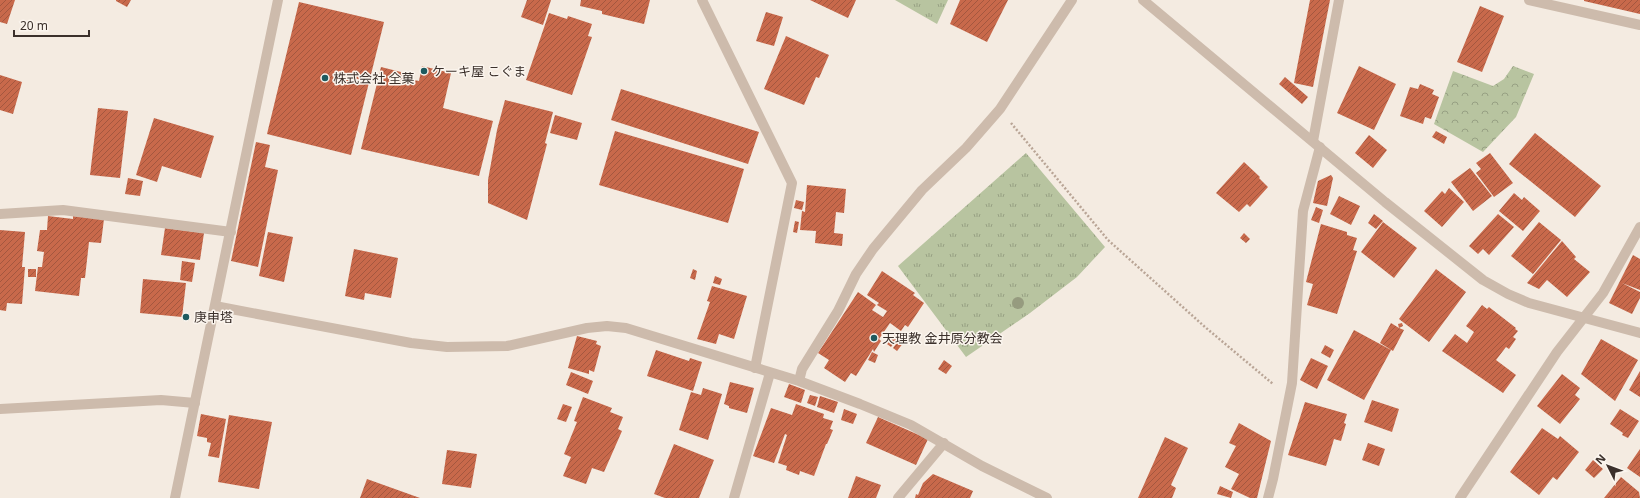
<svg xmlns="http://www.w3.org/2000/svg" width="1640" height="498" font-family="'Noto Sans','Noto Sans JP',sans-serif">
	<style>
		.grass { fill: url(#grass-tufts) }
		.forest { fill: url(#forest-crowns) }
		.building { fill: url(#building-hatch) }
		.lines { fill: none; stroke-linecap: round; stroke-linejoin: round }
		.path { stroke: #b9a596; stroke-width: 2.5; stroke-dasharray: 2 2; stroke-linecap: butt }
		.service { stroke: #cdbbac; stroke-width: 10 }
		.minor { stroke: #cdbbac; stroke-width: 10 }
		.tertiary { stroke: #cdbbac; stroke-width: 10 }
		.tree { fill: #969b7f }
		.poi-dot { fill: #1f5a5e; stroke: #fbf5ee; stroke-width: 1.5 }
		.labels { text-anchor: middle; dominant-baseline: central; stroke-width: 3; stroke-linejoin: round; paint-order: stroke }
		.poi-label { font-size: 13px; fill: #3b302b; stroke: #fbf5ee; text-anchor: start }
	</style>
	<defs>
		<pattern id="grass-tufts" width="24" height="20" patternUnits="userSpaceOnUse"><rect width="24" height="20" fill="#b8c4a0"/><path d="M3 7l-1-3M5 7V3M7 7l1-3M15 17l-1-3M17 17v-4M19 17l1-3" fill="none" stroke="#97a083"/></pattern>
		<pattern id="forest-crowns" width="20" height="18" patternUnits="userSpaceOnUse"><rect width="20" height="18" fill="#b8c4a0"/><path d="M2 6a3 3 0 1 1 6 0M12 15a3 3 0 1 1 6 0" fill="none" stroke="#97a083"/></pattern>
		<pattern id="building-hatch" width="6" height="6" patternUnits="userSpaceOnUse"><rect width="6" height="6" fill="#c8694b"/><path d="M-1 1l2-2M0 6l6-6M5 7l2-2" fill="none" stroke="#a4573f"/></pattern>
	</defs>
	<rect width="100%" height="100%" fill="#f4ebe1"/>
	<!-- grass -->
	<path class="grass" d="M895,0H948L937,24Z
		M1026,153L1105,247L1077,277L1030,313L966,357L898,266Z"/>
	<!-- forest -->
	<path class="forest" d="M1513,66L1534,74L1516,117L1483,152L1434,124L1453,71L1493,86L1504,79Z"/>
	<!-- building -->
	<path class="building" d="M0,0H15L7,24L0,22Z
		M116,0H131L127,7L116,1Z
		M527,0H551L543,25L521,17Z
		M581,0H650L644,24L602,14V11L580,6Z
		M810,0H856L848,18Z
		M960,0H1008L987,42L950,24Z
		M1310,0H1330L1313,87L1294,83Z
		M1584,0H1640V14L1584,1Z
		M299,2L384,22L351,155L267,134Z
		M1480,6L1504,16L1482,72L1457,62Z
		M766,12L783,17L774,46L756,41Z
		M549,13L567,19L568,16L592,24L588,36L592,37L572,95L526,80Z
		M786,36L829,55L819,78L816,77L804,105L764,89Z
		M422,66L451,73L443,108L493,121L479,176L361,149L381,67L405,73L404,78L419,81Z
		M1359,66L1396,84L1374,130L1337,113Z
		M0,75L22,82L13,114L0,110Z
		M1285,77L1308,97L1302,104L1279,84Z
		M1420,84L1434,90L1432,94L1439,97L1431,119L1425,117L1423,124L1400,116L1410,87L1418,89Z
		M621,89L759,132L748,164L611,120Z
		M505,100L553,112L545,143L547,144L527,220L488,203V180L497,130Z
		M98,108L128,111L120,178L90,175Z
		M555,115L582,123L577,140L550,133Z
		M154,118L214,136L201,178L162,166L157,182L136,175Z
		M615,131L744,169L728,223L599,185Z
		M1436,131L1447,137L1444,144L1432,137Z
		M1535,133L1601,186L1575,217L1509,164Z
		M1369,135L1387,150L1373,168L1355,153Z
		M256,142L270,145L265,167L278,170L258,267L231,261Z
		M1490,153L1513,183L1494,197L1476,173L1481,169L1476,163Z
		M1244,162L1260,177L1259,178L1268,187L1250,207L1247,204L1239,212L1216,193Z
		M1470,168L1492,196L1473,211L1451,182Z
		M1331,175L1333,178L1327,206L1313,203L1318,181Z
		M128,178L143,181L140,196L125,194Z
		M807,185L846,189L844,213L836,212L834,233L843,234L842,246L815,243L816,231L800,230L802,211L805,212Z
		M1449,188L1464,202L1442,227L1424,211L1442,191L1445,194Z
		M1514,193L1522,200L1524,197L1540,211L1523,231L1499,211Z
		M1339,196L1360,206L1351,225L1330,214Z
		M796,200L804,202L802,210L794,208Z
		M1316,207L1323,210L1319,223L1311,220Z
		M1374,214L1383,221L1376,229L1368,223Z
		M1498,214L1514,227L1489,255L1483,249L1478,254L1469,246Z
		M48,216L73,219V216L104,219L101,243L89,242L85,278H81L79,296L35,291L38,267H42L44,252L37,251L40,230H47Z
		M795,221L799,222L797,233L793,232Z
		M1383,222L1417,248L1394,278L1361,252Z
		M1539,222L1561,240L1533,274L1511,256Z
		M1321,224L1347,232V235L1357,238L1353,250L1357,251L1337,314L1307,305L1313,284L1306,282Z
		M165,228L204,233L200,260L161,255Z
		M0,230L25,232L22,267H25L22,304L7,303L6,311L0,310Z
		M268,232L293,237L284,282L259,276Z
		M1244,233L1250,239L1246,243L1240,238Z
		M1562,241L1576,257L1574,259L1590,272L1567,297L1547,280L1539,289L1527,283Z
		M354,249L398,258L391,298L365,293L364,300L345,296Z
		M1633,255L1640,259V290L1622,283L1640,292V298L1632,314L1609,303Z
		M182,261L195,263L192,282L180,280Z
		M28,269H36V277H28Z
		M693,269L697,271L695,280L690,278Z
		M1436,269L1466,292L1429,342L1399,319Z
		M882,271L915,293L913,295L924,303L908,327L905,325L901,331L890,323L879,339L881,341L874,352L873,349L856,376L851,373L845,382L824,368L829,360L818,353L858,292L876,305L872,310L883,317L887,311L877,305L879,303L867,295Z
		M715,276L722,279L720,285L713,283Z
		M143,279L186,283L182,317L140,313Z
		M712,286L747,296L734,339L719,334L716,344L697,339L710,302L707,301Z
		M1482,305L1487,309L1489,307L1516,328L1515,329L1518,331L1513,337L1516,339L1509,349L1506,347L1496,360L1516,375L1503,393L1442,351L1455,334L1467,343L1474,332L1466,326Z
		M1391,323L1399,328L1398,324L1402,323L1403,326L1399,328L1404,330L1393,351L1380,343Z
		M1354,330L1391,350L1364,400L1327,380Z
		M895,332L900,335L891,347L887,344Z
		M902,335L907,338L897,351L893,348Z
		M577,336L597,341L596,344L601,346L594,372L589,370V374L568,368Z
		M1601,339L1638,360L1615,401L1581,374Z
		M1325,345L1334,350L1330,358L1321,353Z
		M656,350L689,361L690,358L702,362L693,391L647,376Z
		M872,352L878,355L875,363L868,360Z
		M1311,358L1328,366L1317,389L1300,380Z
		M944,360L952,366L946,374L938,369Z
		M1640,371V397L1629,390Z
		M571,372L593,381L588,394L566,385Z
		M1562,374L1580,388L1575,395L1580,399L1560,424L1537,406Z
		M730,382L754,388L747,413L729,408V406L724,404Z
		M789,384L805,390L801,403L784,397Z
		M703,388L722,394L708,440L679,430L691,392L701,395Z
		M810,395L818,397L815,406L807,403Z
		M820,396L838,402L834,413L817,407Z
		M583,397L612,408L610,412L623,417L618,429L622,431L604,472L592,468L586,484L563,476L571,457L564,454L577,422L574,421Z
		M1372,400L1399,409L1392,432L1364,422Z
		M1305,402L1347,414L1344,423L1346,424L1341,441L1334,439L1326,466L1288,455Z
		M563,404L572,407L566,422L557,419Z
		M796,404L824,414L823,418L833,421L830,429L833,430L827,444H826L814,476L800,471L799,475L786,470L787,466L778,463L787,435L785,434L774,463L753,456L771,408L792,415Z
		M844,409L857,414L853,424L841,420Z
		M1620,409L1639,421L1628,438L1622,435L1623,433L1610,424Z
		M201,414L226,419L219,458L208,456L211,443L207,442V438L197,436Z
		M229,415L272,422L259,489L218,482Z
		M878,417L928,439L916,465L866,443Z
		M1239,423L1271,441L1257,498H1250L1231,489L1239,474L1225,467L1236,446L1229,443Z
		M1542,428L1558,439L1560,436L1579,452L1557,480L1553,477L1539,495L1510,472Z
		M1165,437L1188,448L1171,485L1176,488L1172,498H1138Z
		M1368,443L1385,449L1379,466L1362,460Z
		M674,444L714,460L699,498H665L654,494Z
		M1640,449V477L1627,468Z
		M447,450L477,454L471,488L442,484Z
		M1593,460L1603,469L1594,478L1585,470Z
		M933,474L973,491L970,498H915L916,494L918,495L923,483Z
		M856,476L881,485L876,498H848Z
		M1621,477L1639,492L1640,498H1604Z
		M367,479L420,498H360Z
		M1220,486L1233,492L1231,498L1217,494Z"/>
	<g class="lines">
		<!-- path -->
		<path class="path" d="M1011,123L1108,240L1205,327L1273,384"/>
		<!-- service -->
		<path class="service" d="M702,0L792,183L755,368
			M0,409L161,400L195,403
			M734,498L770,373"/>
		<!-- minor -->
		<path class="minor" d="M1529,0L1640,25
			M1313,141L1339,0
			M0,214L63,210L231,232
			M215,306L411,343L447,347L507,346L587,328L607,326L626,328L799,381L860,404L911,425L982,466L1047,498
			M799,381L802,369L838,311L856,274L873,249L922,190L966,148L1000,109L1072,0
			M175,498L278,0
			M898,498L944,443
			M1268,498L1273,479L1292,383L1303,211L1320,147
			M1460,498L1557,352L1603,293L1640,227"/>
		<!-- tertiary -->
		<path class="tertiary" d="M1143,0L1385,202L1483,280L1508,294L1529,303L1640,333"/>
	</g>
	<!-- trees -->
	<circle class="tree" cx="1018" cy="303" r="6"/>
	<!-- markers -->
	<g class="poi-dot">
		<circle cx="424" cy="71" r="4"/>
		<circle cx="325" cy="78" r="4"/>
		<circle cx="186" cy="317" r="4"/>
		<circle cx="874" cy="338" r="4"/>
	</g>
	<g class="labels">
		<!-- poi labels -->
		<g class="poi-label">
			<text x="432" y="71">ケーキ屋 こぐま</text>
			<text x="333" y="78">株式会社 全菓</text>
			<text x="194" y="317">庚申塔</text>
			<text x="882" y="338">天理教 金井原分教会</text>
		</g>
	</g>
	<!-- north arrow -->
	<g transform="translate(1608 466) rotate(312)" stroke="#fbf5ee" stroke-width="3" paint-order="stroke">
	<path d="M0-3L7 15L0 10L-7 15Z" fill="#3b302b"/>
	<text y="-6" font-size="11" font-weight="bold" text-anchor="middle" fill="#3b302b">N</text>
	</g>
	<!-- scale -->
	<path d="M14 30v6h75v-6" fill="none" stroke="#3b302b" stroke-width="2"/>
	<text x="20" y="30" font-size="12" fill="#3b302b" stroke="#fbf5ee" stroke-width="3" paint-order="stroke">20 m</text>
</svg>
